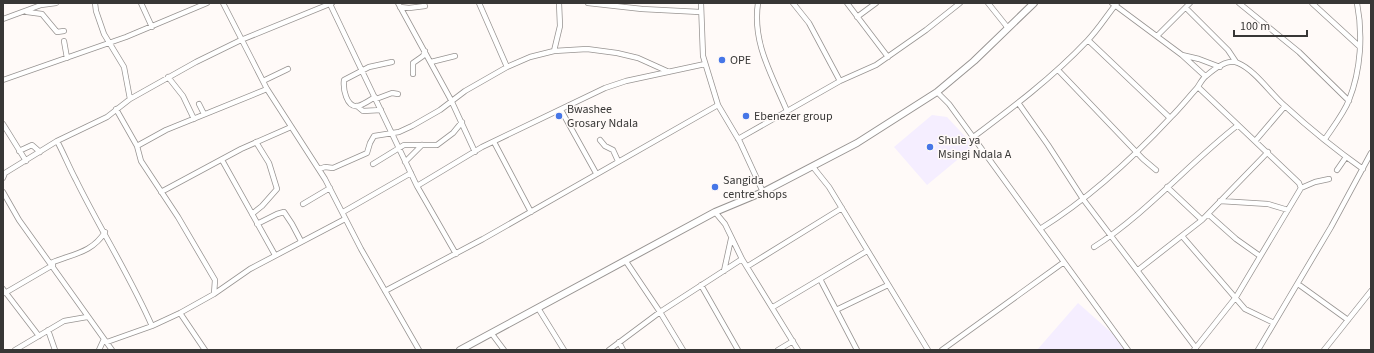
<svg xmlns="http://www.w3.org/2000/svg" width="1374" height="353" font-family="'Source Sans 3',sans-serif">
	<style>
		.education { fill: #f5eeff }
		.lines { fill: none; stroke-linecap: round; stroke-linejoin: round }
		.street-casing { stroke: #989492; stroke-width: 6 }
		.secondary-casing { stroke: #989492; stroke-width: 8 }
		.street { stroke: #fff; stroke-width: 4.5 }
		.secondary { stroke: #fff; stroke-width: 6 }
		.poi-dot { fill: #4676e7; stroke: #fffaf8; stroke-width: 1.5 }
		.labels { text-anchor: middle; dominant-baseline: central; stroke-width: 3; stroke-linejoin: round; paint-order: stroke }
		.poi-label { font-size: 12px; fill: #383736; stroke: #fffaf8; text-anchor: start }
	</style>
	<rect width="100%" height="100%" fill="#fffaf8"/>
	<!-- education -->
	<path class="education" d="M932,115L947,117L974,146L927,185L894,147Z
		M1078,303L1131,350H1037Z"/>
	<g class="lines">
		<defs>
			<path id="street" d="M95,3L96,11L104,34L124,67L130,99
				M141,3L152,27
				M223,3L267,89L325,179L361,249L419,350
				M398,3L451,100L475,152
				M479,3L507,67
				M588,3L642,9L700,12
				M701,3L703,56L718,105L740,142L763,192
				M758,3C752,43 772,75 787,111
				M793,3L809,23L840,81
				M847,3L888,57
				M988,3L1008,28
				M1112,3L1182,55L1205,76
				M1239,3L1299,52L1349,101
				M1312,3L1360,47
				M330,4L417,186L456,254
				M400,7L409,8L425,6
				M1186,8L1228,50L1236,62
				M27,12L42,14L57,32L64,31
				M857,17L876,3
				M3,19L41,5L56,3
				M1157,36L1190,3
				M1088,40L1170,118
				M64,41L67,58
				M554,51L560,26L559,3
				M1182,55L1199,59L1220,67
				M431,62L455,56
				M1058,70L1143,159L1156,170
				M413,74V63L423,56L425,51
				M168,77L183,96L194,119
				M3,80L126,37L207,3
				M263,81L288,69
				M937,92L949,104L1128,350
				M375,97C370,100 363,105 358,106C346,108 343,88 344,80L369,67L392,62
				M376,99L392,93L398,94
				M199,104L204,114
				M1019,104L1048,145L1083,199L1196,348
				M357,106L363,111L381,110
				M116,109L137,146L141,161L178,217L215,280L214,294
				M561,110L596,173
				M3,124L26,161
				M972,138C1012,108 1052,78 1087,41C1098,30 1107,15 1117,3
				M738,139L840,81L876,65L926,30L960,3
				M1325,139C1333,127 1344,113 1349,100C1361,70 1363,34 1357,3
				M600,140L605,146L613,150L618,161
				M1256,140L1285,106
				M57,141C64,154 69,167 76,180C100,229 130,276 152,326
				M494,142L531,212
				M137,146L166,130L267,89
				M19,151L32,145L40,152
				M222,160L275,255
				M405,162L422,145
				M373,164L404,145H437L453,133L462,122
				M813,167L829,187L928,350
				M319,169L325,167L333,168L367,153L370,143L374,136L399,132L412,126L440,110L465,91L507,67L530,57L554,51L587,49L617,53L638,58L669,72
				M1337,170L1346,157
				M3,178L5,173L57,141L107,117L130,99L196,62L241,40L332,3
				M417,186L482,147L605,88L626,81L705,64
				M1167,187L1202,220
				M1301,188L1315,182L1329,179
				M3,192L19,220L112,350
				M161,192L241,149L291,127
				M1220,201L1268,204L1288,210
				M303,204L330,188
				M343,212L411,173
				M715,212L725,224L742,259L798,350
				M252,214L262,206L277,189L269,163L256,142
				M1208,214L1236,239L1260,256
				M257,224L277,214L284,212L292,224L301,241
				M1040,229C1090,198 1131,160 1171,117C1180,108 1188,98 1197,88C1200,84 1202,79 1206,76C1214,69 1228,58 1238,63C1255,70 1271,94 1285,106C1309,128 1336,150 1363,169
				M1182,236L1245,309L1274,323
				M1094,247C1147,213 1189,163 1238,125
				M625,260L660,312L683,350
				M51,263C72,254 92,253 105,232
				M748,266L842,208
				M1138,270L1202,220L1268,152
				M724,271L731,239
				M820,279L867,251
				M1298,284L1348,320
				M701,285L738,350
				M3,289L39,336
				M385,291L483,239L718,105
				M5,293L53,265
				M773,307L820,279L857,350
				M538,308L564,350
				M836,310L888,285
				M180,313L205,350
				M48,330L55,350
				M492,334L504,350
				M107,342L152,326L180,313L214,294L250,269L345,219
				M619,342L623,350
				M15,350L64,321L87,317
				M99,350L104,339
				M609,350L660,312L742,259
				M778,350L793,341
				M942,350L1064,262
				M1194,350L1236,297L1301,188L1299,183L1198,87
				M1258,350L1331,227L1371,153
				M1324,350L1371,291"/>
			<path id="secondary" d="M460,350L715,212L763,192L857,143L937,92L974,61L1034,3"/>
		</defs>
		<!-- street casing -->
		<use href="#street" class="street-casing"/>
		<!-- secondary casing -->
		<use href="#secondary" class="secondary-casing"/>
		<!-- street -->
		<use href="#street" class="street"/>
		<!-- secondary -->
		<use href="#secondary" class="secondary"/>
	</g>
	<!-- markers -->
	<g class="poi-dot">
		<circle cx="722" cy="60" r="4"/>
		<circle cx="559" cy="116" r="4"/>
		<circle cx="746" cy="116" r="4"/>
		<circle cx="930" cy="147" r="4"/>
		<circle cx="715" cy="187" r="4"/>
	</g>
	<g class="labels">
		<!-- poi labels -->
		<g class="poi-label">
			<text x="730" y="60">OPE</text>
			<text x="567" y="109">Bwashee<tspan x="567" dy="14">Grosary Ndala</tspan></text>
			<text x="754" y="116">Ebenezer group</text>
			<text x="938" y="140">Shule ya<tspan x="938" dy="14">Msingi Ndala A</tspan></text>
			<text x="723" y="180">Sangida<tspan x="723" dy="14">centre shops</tspan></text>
		</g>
	</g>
	<!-- border -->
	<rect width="1374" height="353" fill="none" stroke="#383736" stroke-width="8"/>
	<!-- scale -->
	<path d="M1234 30v6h73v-6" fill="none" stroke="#383736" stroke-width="2"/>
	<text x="1240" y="30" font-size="12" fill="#383736" stroke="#fffaf8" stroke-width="3" paint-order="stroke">100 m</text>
</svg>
